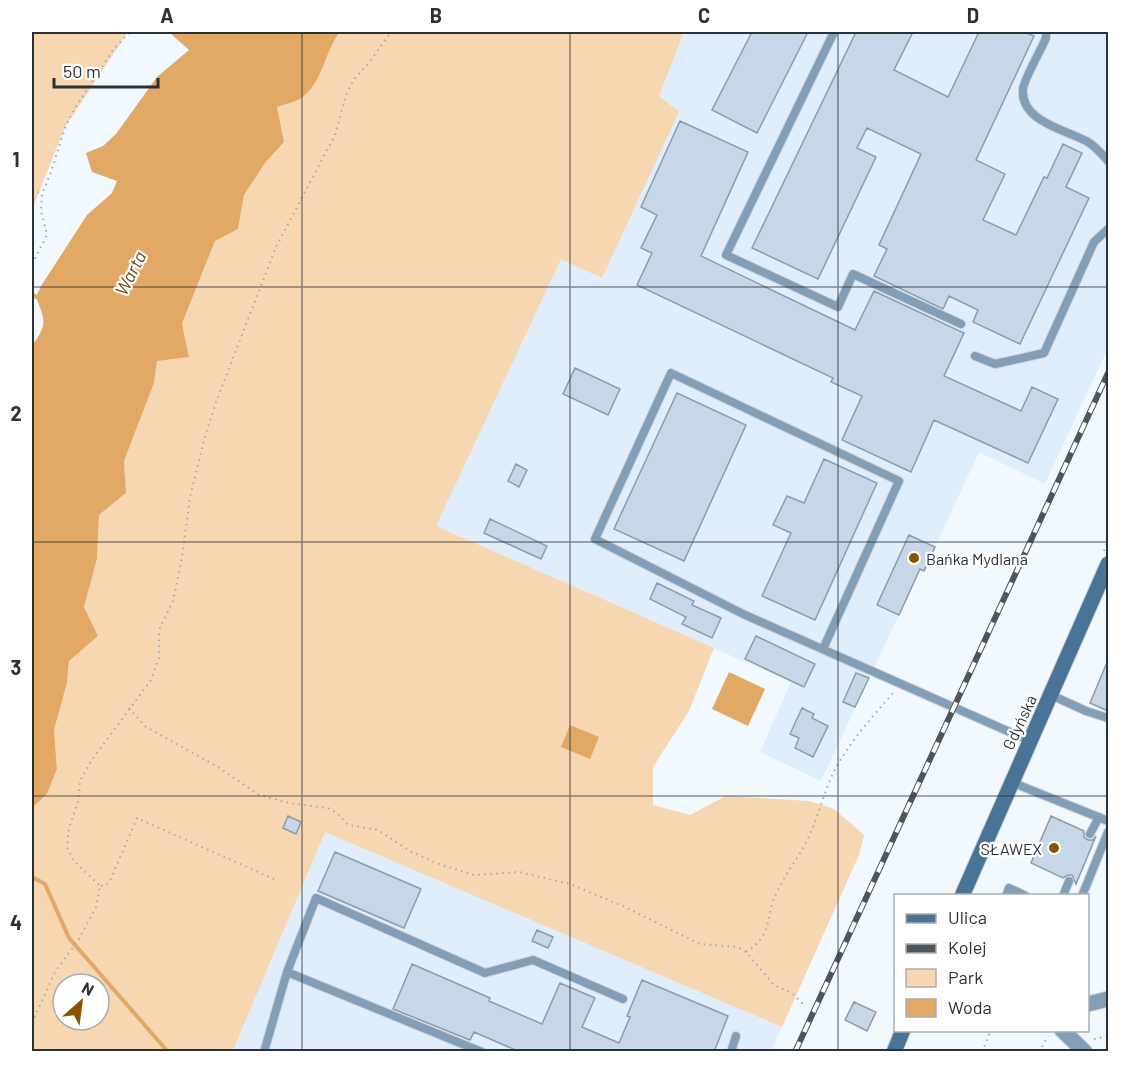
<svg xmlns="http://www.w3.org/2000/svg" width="1140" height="1083" font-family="Barlow,sans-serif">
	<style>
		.built { fill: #e0eefb }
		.green { fill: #f7d6b2; fill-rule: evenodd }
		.water { fill: #e2a866 }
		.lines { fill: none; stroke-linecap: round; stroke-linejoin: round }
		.stream { stroke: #e2a866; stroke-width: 4 }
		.building { fill: #c7d7e7; stroke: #8c9caa; stroke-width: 1.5 }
		.service-casing { stroke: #cdd4da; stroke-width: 10 }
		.minor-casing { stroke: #cdd4da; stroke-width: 17 }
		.secondary-casing { stroke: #cdd4da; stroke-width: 17 }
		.path { stroke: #a2a9af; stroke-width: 2; stroke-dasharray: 1.5 4.5; stroke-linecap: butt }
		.service { stroke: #839fb7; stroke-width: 8 }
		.minor { stroke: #839fb7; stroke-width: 15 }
		.secondary { stroke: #4a7497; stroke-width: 15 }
		.rail-casing { stroke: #4e555b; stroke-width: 6 }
		.rail { stroke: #fff; stroke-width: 4; stroke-dasharray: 11; stroke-linecap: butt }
		.grid { fill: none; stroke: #2a3137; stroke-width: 1.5; stroke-opacity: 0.55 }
		.poi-dot { fill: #885400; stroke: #fff; stroke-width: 2 }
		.labels { text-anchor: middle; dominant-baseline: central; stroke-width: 4.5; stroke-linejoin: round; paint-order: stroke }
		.poi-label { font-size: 16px; fill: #2a3137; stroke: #fff; text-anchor: start }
		.street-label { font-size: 16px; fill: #2a3137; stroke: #fff }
		.water-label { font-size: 18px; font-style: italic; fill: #6c4613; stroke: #fff }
		.neatline { fill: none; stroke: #2a3137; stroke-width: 2 }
		.grid-label { font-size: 20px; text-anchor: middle; font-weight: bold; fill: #2a3137 }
	</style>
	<rect width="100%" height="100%" fill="#f1f8fe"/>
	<!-- built -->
	<path class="built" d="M684,32H1108V348L1045,484L979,452L924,571L920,570L821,781L760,752L791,682L435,526L561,258L602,277L659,96Z
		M325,831L782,1027L771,1052H233Z"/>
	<!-- green -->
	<path class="green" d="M32,32H128L65,127L32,210Z
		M340,32H684L659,96L679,112L602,278L561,259L436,526L714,648L689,711L653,767V805L690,815L726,796L810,801L834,809L864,835L859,855L782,1027L325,832L233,1051H32V808L47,794L57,769L54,730L67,683L69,661L98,636L84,607L97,559L99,515L126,493L124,461L154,383L157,360L189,357L182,325L215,241L238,229L244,195L265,163L284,142L277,107C285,104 297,102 303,97C323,81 325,51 340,32ZM63,984H99V1020H63Z"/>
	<!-- water -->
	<path class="water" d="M171,32H340C325,51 323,81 303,97C297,102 285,104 277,107L284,142L265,163L244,195L238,229L215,241L182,324L189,357L157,361L154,383L124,461L126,493L99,515L97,559L84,607L98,636L69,661L67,683L54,730L57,769L47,794L32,808V345C48,325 45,320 36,297L41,286L87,215L112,193L117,181L92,172L86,153L103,146L116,134L157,77L189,50L171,34Z
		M729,672L765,689L748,726L712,709Z
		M570,725L599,737L590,759L561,747Z"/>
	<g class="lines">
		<!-- stream -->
		<path class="stream" d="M32,294L36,297
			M32,877L45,884L69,938L168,1052"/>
	</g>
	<!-- building -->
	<path class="building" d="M752,32H808L757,133L712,110Z
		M856,32H913L894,70L948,97L979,32H1024L1034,36L976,160L1005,174L983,220L1016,235L1044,177L1047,178L1063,144L1082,153L1066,187L1089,198L1020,344L973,322L978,310L949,296L943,309L874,276L887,249L879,245L921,154L867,128L857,148L876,157L818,279L752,248Z
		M680,121L748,152L701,256L855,330L874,291L964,333L944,376L1021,411L1032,387L1058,399L1028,463L934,420L911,472L842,440L862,396L831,382L833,378L637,285L652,253L641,248L657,215L641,207Z
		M575,368L620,389L608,415L563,394Z
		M677,393L746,425L684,561L614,529Z
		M824,459L877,483L815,620L762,596L791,533L773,525L787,496L804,503Z
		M516,464L527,470L519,487L508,481Z
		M490,519L547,546L541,559L484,533Z
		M909,535L935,547L924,571L920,569L899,615L877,605Z
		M657,583L694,601L692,605L721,618L712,638L682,624L686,617L650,599Z
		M756,636L815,664L804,687L745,659Z
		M1108,660V711L1090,703Z
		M856,673L869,678L855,707L843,702Z
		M802,708L814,714L812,718L828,726L813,757L795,748L799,738L790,734Z
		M288,816L301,822L296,834L283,828Z
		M1051,816L1084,831V837L1088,840H1093L1096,836L1076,884L1072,875H1068L1063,878L1031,863Z
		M335,852L421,889L404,928L318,891Z
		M537,930L553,937L548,948L532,941Z
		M412,964L490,998L489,1001L542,1024L560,983L595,998L582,1027L619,1043L630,1017L627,1016L642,980L728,1016L714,1052H520L474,1032L470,1040L393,1009Z
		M854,1002L876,1012L867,1031L845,1020Z"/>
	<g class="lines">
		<defs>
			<path id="service" d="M834,32L726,255L838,307L853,274L961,324
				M1046,32V38C1041,50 1024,79 1023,89C1020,122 1067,130 1088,142C1096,147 1102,154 1108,161
				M975,356L995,364L1044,353L1094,242L1108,229
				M823,649L899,481L671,373L595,539L743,614L1030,741
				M1051,695L1086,711L1108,718
				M1011,782L1108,821
				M1090,834L1099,817
				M1006,896L1009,888L1026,896
				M1063,896L1069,881
				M1082,896L1108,832
				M287,972L316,898L485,973L533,960L623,999
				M264,1052L287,972L482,1052
				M731,1052L736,1036"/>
			<path id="minor" d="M1088,1004L1108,999
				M1062,1030L1085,1052"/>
			<path id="secondary" d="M962,896L1108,564
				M894,1052L903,1030"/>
		</defs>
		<!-- service casing -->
		<use href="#service" class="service-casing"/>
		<!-- minor casing -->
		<use href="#minor" class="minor-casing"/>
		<!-- secondary casing -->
		<use href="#secondary" class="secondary-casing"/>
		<!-- path -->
		<path class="path" d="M32,195L43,190
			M32,264L47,235L41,211L42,194L51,172L66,125L77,105L113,50L130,32
			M1104,551L1108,540
			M129,708L146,727L218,767L259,795L289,803L328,808L337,813L348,825L378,830L410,851L436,863L474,875L519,872L570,884L625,907L700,944L737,947L746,952L774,985L792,993L803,1004
			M101,886L109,883L137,818L276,880
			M746,952C773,935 765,918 776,894C786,872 801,855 810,834C820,812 825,787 837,766C852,739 873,716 893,693
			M32,1023L55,972L79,939L96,907L100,886L73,860L67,847L69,828L78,802L80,781L91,761L151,680L159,658V630L173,601L182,558L190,497L206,433L216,402L276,247L335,135L346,95L354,79L368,64L391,32
			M1094,1039L1108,1036
			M982,1052L991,1030
			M1039,1052L1048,1036"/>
		<!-- service -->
		<use href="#service" class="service"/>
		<!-- minor -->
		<use href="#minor" class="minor"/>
		<!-- secondary -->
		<use href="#secondary" class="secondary"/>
		<defs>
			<path id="rail" d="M795,1052L1108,373"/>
		</defs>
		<!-- rail casing -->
		<use href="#rail" class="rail-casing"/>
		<!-- rail -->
		<use href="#rail" class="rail"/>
	</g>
	<!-- grid -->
	<path class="grid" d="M302,32V1052M570,32V1052M838,32V1052M32,287H1108M32,542H1108M32,796H1108"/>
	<!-- markers -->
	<g class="poi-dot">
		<circle cx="914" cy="558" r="6"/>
		<circle cx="1054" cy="848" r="6"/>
	</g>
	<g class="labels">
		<!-- poi labels -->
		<g class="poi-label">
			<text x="926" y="558">Bańka Mydlana</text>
			<text x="1042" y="848" text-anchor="end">SŁAWEX</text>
		</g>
		<!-- street labels -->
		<g class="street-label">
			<text transform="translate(1019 722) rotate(-65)">Gdyńska</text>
		</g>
		<!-- water labels -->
		<g class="water-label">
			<text transform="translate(130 273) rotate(-63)">Warta</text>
		</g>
	</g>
	<!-- border -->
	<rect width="1140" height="1083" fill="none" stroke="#ffffff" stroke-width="66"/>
	<!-- legend -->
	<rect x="894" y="894" width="195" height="138" fill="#ffffff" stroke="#aaadaf" stroke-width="1.5"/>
	<rect x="906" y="914" width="30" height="9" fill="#4a7497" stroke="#aaadaf" stroke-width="1.5"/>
	<text x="948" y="924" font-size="18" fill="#2a3137">Ulica</text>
	<rect x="906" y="944" width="30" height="9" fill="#4e555b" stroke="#aaadaf" stroke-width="1.5"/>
	<text x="948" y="954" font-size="18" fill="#2a3137">Kolej</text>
	<rect x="906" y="969" width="30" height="18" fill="#f7d6b2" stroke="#aaadaf" stroke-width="1.5"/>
	<text x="948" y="984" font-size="18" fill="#2a3137">Park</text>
	<rect x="906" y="999" width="30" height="18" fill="#e2a866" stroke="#aaadaf" stroke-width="1.5"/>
	<text x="948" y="1014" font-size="18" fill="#2a3137">Woda</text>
	<!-- north arrow -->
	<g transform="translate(81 1002) rotate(28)"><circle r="28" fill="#ffffff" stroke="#aaadaf" stroke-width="1.5"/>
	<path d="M0-4.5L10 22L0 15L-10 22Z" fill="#885400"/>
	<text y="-9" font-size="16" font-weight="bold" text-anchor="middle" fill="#2a3137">N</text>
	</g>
	<!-- scale -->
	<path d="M54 78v9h104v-9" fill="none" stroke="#2a3137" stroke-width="3"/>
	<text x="63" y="78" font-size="18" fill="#2a3137" stroke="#ffffff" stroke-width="4.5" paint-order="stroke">50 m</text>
	<rect x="33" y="33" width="1074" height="1017" class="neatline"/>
	<g class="grid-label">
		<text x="167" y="23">A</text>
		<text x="436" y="23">B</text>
		<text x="704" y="23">C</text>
		<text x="973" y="23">D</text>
		<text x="16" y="167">1</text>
		<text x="16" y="421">2</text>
		<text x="16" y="675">3</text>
		<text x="16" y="930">4</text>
	</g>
</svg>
